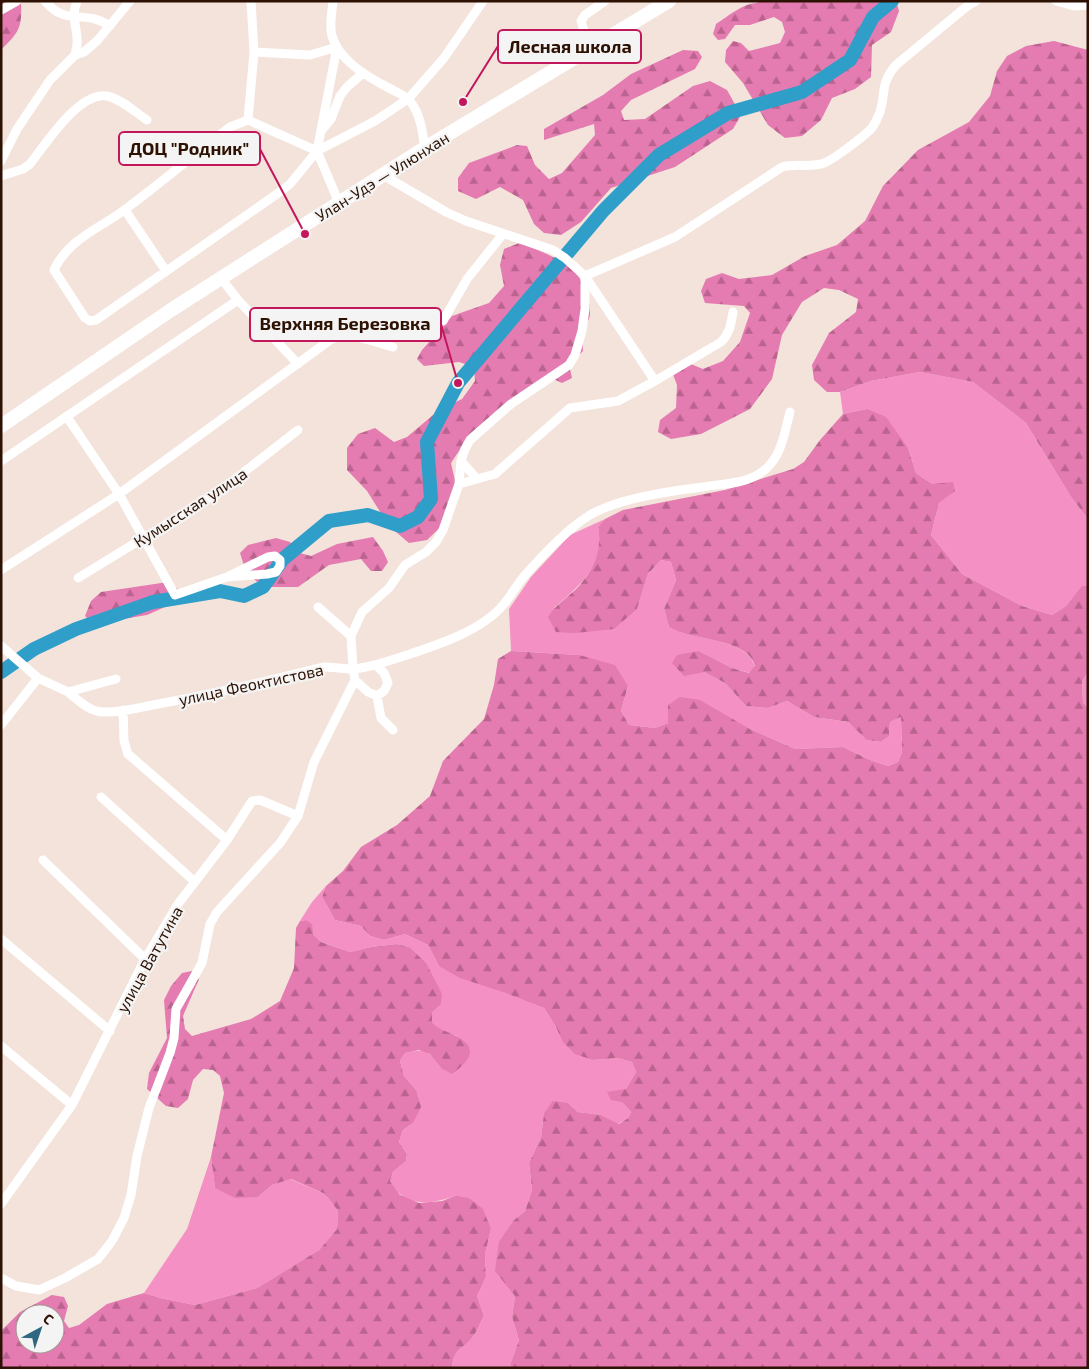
<svg xmlns="http://www.w3.org/2000/svg" width="1089" height="1369" font-family="'Exo 2',sans-serif">
	<style>
		.grass { fill: #f490c3 }
		.forest { fill: url(#forest-firs); fill-rule: evenodd }
		.lines { fill: none; stroke-linecap: round; stroke-linejoin: round }
		.river { stroke: #2f9ec9; stroke-width: 14 }
		.minor { stroke: #fff; stroke-width: 9 }
		.primary { stroke: #fff; stroke-width: 14 }
		.labels { text-anchor: middle; dominant-baseline: central; stroke-width: 4.5; stroke-linejoin: round; paint-order: stroke }
		.street-label { font-size: 16px; fill: #2d1102; stroke: #f4f4f4 }
		.leader { fill: none; stroke: #c2185b; stroke-width: 2 }
		.callout-dot { fill: #c2185b; stroke: #f4f4f4; stroke-width: 2 }
		.callout { fill: #f4f4f4; stroke: #c2185b; stroke-width: 2 }
		.callout-label { font-size: 18px; text-anchor: middle; font-weight: bold; fill: #2d1102 }
	</style>
	<defs>
		<pattern id="forest-firs" width="22" height="20" patternUnits="userSpaceOnUse" patternTransform="scale(1.25)"><rect width="22" height="20" fill="#e47bb1"/><path d="M5 1l3.5 6h-7zM16 11l3.5 6h-7z" fill="#b9638e"/></pattern>
	</defs>
	<rect width="100%" height="100%" fill="#f3e3db"/>
	<!-- grass -->
	<path class="grass" d="M920,372L973,382L1026,423L1071,497L1088,519V586L1082,587L1066,606L1052,615L1022,606L962,574L931,535L939,503L954,491L932,484L916,473L908,448L867,409L843,414L840,392L871,381Z
		M605,519L598,527C606,565 579,586 554,608L637,609L648,574L661,560L671,562L676,580L664,609L669,627C673,629 678,632 683,633C705,640 748,641 755,667L750,673L732,668L699,651L704,672L725,683L746,706L768,708L787,701L814,717L848,722L868,740L881,742L889,736L890,722L901,717L902,752L898,762L888,766L870,760L843,747L795,749L748,728L668,723L655,728L629,725L621,711L628,686L579,655L511,651L509,609L531,577L570,535Z
		M1088,671V707L1083,703L1082,682Z
		M326,886L322,897L335,920L361,926L370,936L384,940L405,934L428,945L439,966L544,1008L556,1027L562,1041L593,1060L618,1058L632,1062L636,1072L626,1089L622,1102L631,1112L628,1118L618,1124L601,1115L578,1112L568,1103L544,1113L541,1137L529,1163L532,1190L525,1211L514,1220L515,1296L512,1317L519,1340L511,1362V1368H452C454,1347 462,1351 472,1338C477,1332 480,1323 484,1316L477,1296L486,1277L485,1254L491,1229L455,1196C438,1202 415,1207 400,1194C396,1191 393,1185 390,1181L393,1172L406,1161L407,1154L399,1142L403,1130L413,1123L416,1090L404,1076L400,1061L405,1053C427,1048 428,1050 441,1068L457,1036L440,1030L432,1022V1012L409,947L397,944L371,947L350,952L321,942L313,934L306,920L300,921L312,902Z
		M211,1157L215,1188L258,1197L272,1185L290,1179L325,1194L338,1211L337,1229L319,1250L257,1288L195,1305L160,1298L144,1293L187,1229Z"/>
	<!-- forest -->
	<path class="forest" d="M1,1H21C22,28 20,31 1,50Z
		M758,1H896L899,11L891,32L872,45L871,77L855,89L832,98L821,120L802,136L785,138L768,125L743,83L725,62L726,50L733,41L741,43L749,51L780,43L785,32L782,22L774,17L750,25H735L725,39L718,40L713,34L716,24C729,16 741,4 757,3Z
		M1054,41L1088,50V519L1071,497L1026,423L973,382L920,372L871,381L840,392H827L814,380L812,365L829,333L856,312L858,299L839,290L824,288L802,302L782,335L772,379L750,409L701,434L671,439L658,432L660,420L676,408L677,385L671,369L686,362L703,369L723,361L740,342L750,313L744,306L705,303L701,291L706,279L722,273L739,279L772,275L805,256L837,245L865,221L883,186L918,150L969,122L990,96L997,71L1007,56L1026,46Z
		M683,50L698,51L702,57L695,69L631,100L621,111L624,120L645,119L693,86L710,81L727,90L741,115L733,129L675,167L611,188L581,222L561,235L544,233L534,224L523,200L500,187L476,199L458,191V178L469,163L517,145L527,146L535,165L549,179L562,173L595,135L594,124L544,140V129L603,95L631,74Z
		M519,243C556,257 590,268 590,314C590,321 584,325 582,332C581,338 583,345 583,351L569,365L572,378L562,383L547,376L509,401L471,433L451,463L457,490L449,519L427,540L409,543L389,526L367,491L347,470V448L358,434L375,428L394,442L407,437L439,410L462,399L475,381L474,367L459,362L424,366L417,359L422,350L452,316L489,303L504,286L500,265L504,249Z
		M867,409L886,417L908,448L916,473L932,484L953,482L955,491L939,503L931,535L962,574L1022,606L1052,615L1066,606L1082,586H1088V671L1082,682L1083,703L1088,707V1368H511V1362L519,1340L512,1317L515,1296L495,1271L499,1242L514,1220L525,1211L532,1190L529,1163L541,1137L544,1113L553,1101L568,1103L578,1112L601,1115L619,1124L628,1118L631,1112L622,1102L611,1100L607,1092L626,1089L636,1072L632,1062L618,1058L593,1060L575,1054L562,1041L556,1027L544,1008L503,992L460,978L439,966L428,945L405,934L384,940L370,936L361,926L335,920L322,897L326,886L343,871L361,847L397,825L430,796L443,761L484,719L494,685L498,659L511,651L579,655L615,665L628,686L621,711L629,725L655,728L668,723V705L680,697L700,700L748,728L795,749L843,747L870,760L888,766L898,762L902,752L901,717L890,722L889,736L881,742L867,740L848,722L814,717L787,701L768,708L746,706L725,683L704,672L684,676L672,663L677,655L699,651L732,668L749,673L755,666C748,641 704,640 683,633C678,632 673,629 669,627L664,609L676,580L671,562L661,560L648,574L637,609L614,629L575,633L556,632L548,617C557,602 573,595 583,581C596,566 602,546 598,527L605,519L623,510L725,490L793,469L804,462L820,440L843,414Z
		M373,537L383,551L388,562L382,571H371L361,559L329,565L298,587H263L246,572L240,553L248,545L276,538L290,542L300,553L311,556L337,544Z
		M168,582L178,589L176,602L147,615L93,624L85,616L91,601L101,592Z
		M306,920L312,924L313,934L321,942L350,952L371,947L397,944L409,947L426,963L442,994L441,1004L432,1012V1022C442,1032 445,1030 456,1036C481,1049 468,1062 452,1074L441,1068L430,1054L419,1050L405,1053L400,1061L404,1076L416,1090L421,1107L413,1123L403,1130L399,1142L407,1154L406,1161L393,1172L390,1181L400,1195L419,1203L442,1201L455,1196L469,1198L483,1209L491,1229L485,1254L486,1277L477,1296L484,1316C480,1323 477,1332 472,1338C462,1351 454,1347 452,1368H1V1331L20,1312L52,1295L64,1297L68,1306L64,1321L69,1328L79,1325L107,1304L144,1293L160,1298L195,1305L257,1288L319,1250L337,1229L338,1211L325,1194L291,1179L272,1185L258,1197L235,1198L215,1188L211,1157L224,1093L220,1076L213,1070L203,1069L193,1080L188,1099L178,1108L166,1106L147,1089L149,1073L167,1038L164,1000L171,986L182,973L192,971L199,979L183,1016L185,1029L192,1036L251,1019L280,1001L294,968L296,928L300,921ZM25,1314H55V1344H25Z"/>
	<g class="lines">
		<!-- river -->
		<path class="river" d="M1,672L34,649L76,629L153,602L220,591L244,596L263,587L283,559L329,521L368,515L400,526L418,517L431,499L427,442L458,383L603,211L659,155L728,113L802,92L850,60L873,17L892,1"/>
		<!-- minor -->
		<path class="minor" d="M45,1C63,22 74,14 95,19C100,20 105,23 110,26
			M251,1L254,52L248,120L317,151
			M333,1C332,12 329,25 332,36C339,60 366,76 387,87C394,91 405,95 410,101C421,115 422,131 425,148
			M1056,1L1074,6L1088,5
			M1,10L17,1
			M337,47L317,151L339,203
			M590,50L581,21L585,15L605,1
			M254,52L310,55L337,47
			M75,55C76,49 78,44 77,38C76,23 71,17 77,1
			M248,120L230,127L218,136C188,160 158,185 127,208C101,228 69,238 54,270L85,318L90,321L96,320L277,194L290,184L317,151L375,121L408,99L444,58L483,1
			M322,130L331,119L340,96L347,87L363,73
			M1,161L17,129L50,80L75,55L84,52L97,41L130,1
			M383,175L446,212L466,221L553,250L565,258L585,276L675,237L782,167C796,163 811,168 824,163C833,160 864,136 871,129C875,124 878,117 880,112C886,92 880,84 896,65L966,7L976,1
			M1,176L23,169L30,164C45,145 79,91 107,96C121,99 135,112 147,120
			M125,210L166,271
			M221,278L238,300L298,364
			M443,321L467,279L503,234
			M655,381L721,342C730,333 731,324 733,312
			M67,417L119,494L175,595L227,577L267,574L276,572L280,566V560L275,556L268,557L227,577
			M1,461L238,300
			M461,461L477,479
			M459,484L495,474L570,408L618,401L655,381L585,276
			M1,570L119,494L330,340C348,330 374,342 393,347
			M78,578L217,493L298,430
			M351,636L362,612L389,588L405,565L426,552L436,542L443,530L459,484L461,461L465,449L470,440L511,404L569,365L575,355L582,331L585,309V276
			M1,646L38,678L68,692L116,679
			M355,680L368,692L377,696L384,691L388,683L384,673L376,665
			M68,692C79,701 90,712 104,712C121,713 141,707 158,704C213,694 268,681 323,667C333,667 343,669 353,669C369,668 385,662 401,657C434,646 481,632 504,604C512,594 518,583 526,574C544,554 568,528 590,515C619,498 671,491 703,487C721,484 743,484 759,474C781,461 784,435 790,412
			M377,696L381,718L393,730
			M1,725L38,678
			M101,797L195,882
			M227,840L252,801L260,800L298,816
			M43,860L145,959
			M1,939L110,1031
			M1,1046L72,1105
			M1,1204L72,1105L145,959L178,904L227,840L128,754L124,741L123,710
			M1,1278L16,1286L39,1290L65,1278L98,1259L112,1241L124,1218L131,1195L137,1156L149,1108L170,1053L174,1038L176,1009L202,963L210,924L217,912L280,843L298,816L314,762L355,680L353,669L351,636L318,607"/>
		<!-- primary -->
		<path class="primary" d="M1,426L171,310L425,148L669,1"/>
	</g>
	<g class="labels">
		<!-- street labels -->
		<g class="street-label">
			<text transform="translate(382 176) rotate(-32)">Улан-Удэ — Улюнхан</text>
			<text transform="translate(190 507) rotate(-33)">Кумысская улица</text>
			<text transform="translate(251 684) rotate(-12)">улица Феоктистова</text>
			<text transform="translate(149 959) rotate(-61)">улица Ватутина</text>
		</g>
	</g>
	<!-- callouts -->
	<path class="leader" d="M463 102L498 46M305 234L260 149M458 383L441 324"/>
	<g class="callout-dot">
		<circle cx="463" cy="102" r="5"/>
		<circle cx="305" cy="234" r="5"/>
		<circle cx="458" cy="383" r="5"/>
	</g>
	<g class="callout">
		<rect x="498" y="30" width="143" height="33" rx="5"/>
		<rect x="119" y="132" width="141" height="33" rx="5"/>
		<rect x="250" y="308" width="191" height="33" rx="5"/>
	</g>
	<g class="callout-label">
		<text x="570" y="53">Лесная школа</text>
		<text x="189" y="155">ДОЦ "Родник"</text>
		<text x="345" y="330">Верхняя Березовка</text>
	</g>
	<!-- border -->
	<rect width="1089" height="1369" fill="none" stroke="#2d1102" stroke-width="5"/>
	<!-- north arrow -->
	<g transform="translate(40 1329) rotate(40)"><circle r="24" fill="#f4f4f4" stroke="#a49993"/>
	<path d="M0-4L9 19L0 12L-9 19Z" fill="#2d6780"/>
	<text y="-8" font-size="14" font-weight="bold" text-anchor="middle" fill="#2d1102">С</text>
	</g>
</svg>
